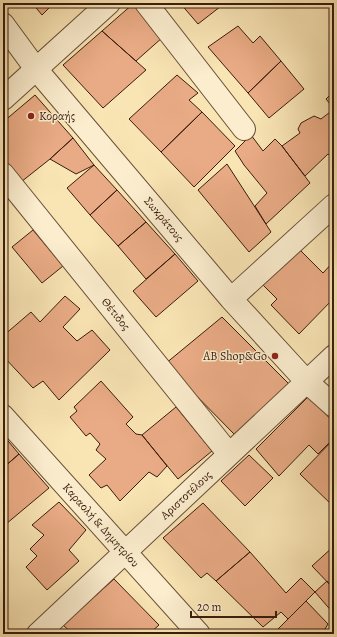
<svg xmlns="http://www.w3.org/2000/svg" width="337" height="637" font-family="Alegreya,serif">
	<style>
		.building { fill: #e9ab85; stroke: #391d0d }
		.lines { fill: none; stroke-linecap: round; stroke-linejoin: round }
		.minor-casing { stroke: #694f37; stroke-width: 24 }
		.minor { stroke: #fbedce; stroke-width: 22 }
		.poi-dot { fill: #8f2418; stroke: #fbedce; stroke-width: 1.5 }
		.labels { text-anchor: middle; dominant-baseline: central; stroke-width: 3; stroke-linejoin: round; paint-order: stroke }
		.poi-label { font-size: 12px; fill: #391d0d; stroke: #fbedce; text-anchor: start }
		.street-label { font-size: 12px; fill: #391d0d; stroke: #fbedce }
	</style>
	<rect width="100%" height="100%" fill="#f9e4b4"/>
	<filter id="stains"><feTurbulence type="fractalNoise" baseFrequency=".005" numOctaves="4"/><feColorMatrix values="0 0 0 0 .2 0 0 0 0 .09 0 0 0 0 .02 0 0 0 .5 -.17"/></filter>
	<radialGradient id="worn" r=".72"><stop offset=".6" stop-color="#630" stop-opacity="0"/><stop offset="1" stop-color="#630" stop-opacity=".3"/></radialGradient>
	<!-- building -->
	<path class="building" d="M32,3H54L42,15Z
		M134,3L163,37L136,61L102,31Z
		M180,3H225L198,24Z
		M238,26L253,43L260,36L281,61L248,93L208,47Z
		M102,31L146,70L103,108L63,65Z
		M281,61L304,89L269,118L248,93Z
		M177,75L198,93L189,100L202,112L161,152L129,119Z
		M334,91V109L326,99Z
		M35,95L73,138L50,159L21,182L3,162V122Z
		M334,109V160L328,154L305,176L282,146L300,133L298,129L301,123L314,116L321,119Z
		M202,112L235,146L194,187L161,152Z
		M251,135L263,151L275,139L282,146L310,183L266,224L255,206L267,193L244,165L235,151Z
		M73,138L94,165L76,174L50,159Z
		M227,164L271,232L249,252L198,190Z
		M94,165L117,190L90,215L67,188Z
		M3,182L13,193L3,202Z
		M117,190L146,222L118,246L90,215Z
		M146,222L175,254L146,279L118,246Z
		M33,230L63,266L42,283L12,247Z
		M294,244L323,273L334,261V298L299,334L271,305L277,299L258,280Z
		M175,254L198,281L156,317L133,291Z
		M65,296L80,309L63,327L77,341L92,330L110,350L59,400L43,381L33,388L3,356V336L31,312L40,322Z
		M3,301L8,306L3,310Z
		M222,317L291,386L237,437L165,364Z
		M101,381L133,417L126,424L136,434L142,435L167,466L157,477L149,472L120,501L107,485L101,488L89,475L106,459L96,450L100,444L90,433L86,436L70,417L77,411L74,407Z
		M309,396L334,423V438L318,454L309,445L279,476L256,449Z
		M176,407L212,451L178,479L142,435Z
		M3,435L19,454L3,468Z
		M334,439V507L300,474Z
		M19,454L49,488L6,524L3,521V468Z
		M249,455L273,478L245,506L221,481Z
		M59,502L86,530L69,550L79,561L47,590L26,567L37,556L30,549L44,535L32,525Z
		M203,503L250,552L216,581L207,573L201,578L163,538Z
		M334,546V589L312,566Z
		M250,552L286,593L301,578L315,592L288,619L281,612L263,627L216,581Z
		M114,579L159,625L149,634H73L63,625Z
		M327,581L334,589V614L315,592Z
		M306,601L328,624L325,629L331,634H273Z"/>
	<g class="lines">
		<defs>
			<path id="minor" d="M146,3L244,129
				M3,24L36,69L231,299L307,382L334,406
				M3,99L109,3
				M3,174L229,454
				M231,299L334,205
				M3,416L199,634
				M38,634L334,356"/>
		</defs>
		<!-- minor casing -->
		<use href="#minor" class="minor-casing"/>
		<!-- minor -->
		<use href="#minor" class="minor"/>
	</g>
	<!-- markers -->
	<g class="poi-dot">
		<circle cx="31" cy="116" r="4"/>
		<circle cx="275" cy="356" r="4"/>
	</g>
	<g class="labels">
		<!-- poi labels -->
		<g class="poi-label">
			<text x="39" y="116">Κοραής</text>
			<text x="267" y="356" text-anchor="end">ΑΒ Shop&amp;Go</text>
		</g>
		<!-- street labels -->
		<g class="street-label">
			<text transform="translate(164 219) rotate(50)">Σωκράτους</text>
			<text transform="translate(116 314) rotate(51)">Θέτιδος</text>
			<text transform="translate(186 495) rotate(-43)">Αριστοτέλους</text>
			<text transform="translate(101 525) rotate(48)">Καραολή &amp; Δημητρίου</text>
		</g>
	</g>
	<!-- margin -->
	<rect width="337" height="637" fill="none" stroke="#f9e4b4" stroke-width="16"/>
	<rect x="4" y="4" width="329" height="629" fill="none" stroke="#391d0d" stroke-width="2"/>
	<rect x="8" y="8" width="321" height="621" fill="none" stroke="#391d0d"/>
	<!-- scale -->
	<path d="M191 611v6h85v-6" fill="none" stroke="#391d0d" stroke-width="2"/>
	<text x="197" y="611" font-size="12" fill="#391d0d" stroke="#fbedce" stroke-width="3" paint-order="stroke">20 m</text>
	<rect width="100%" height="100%" filter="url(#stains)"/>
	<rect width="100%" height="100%" fill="url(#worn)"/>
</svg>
